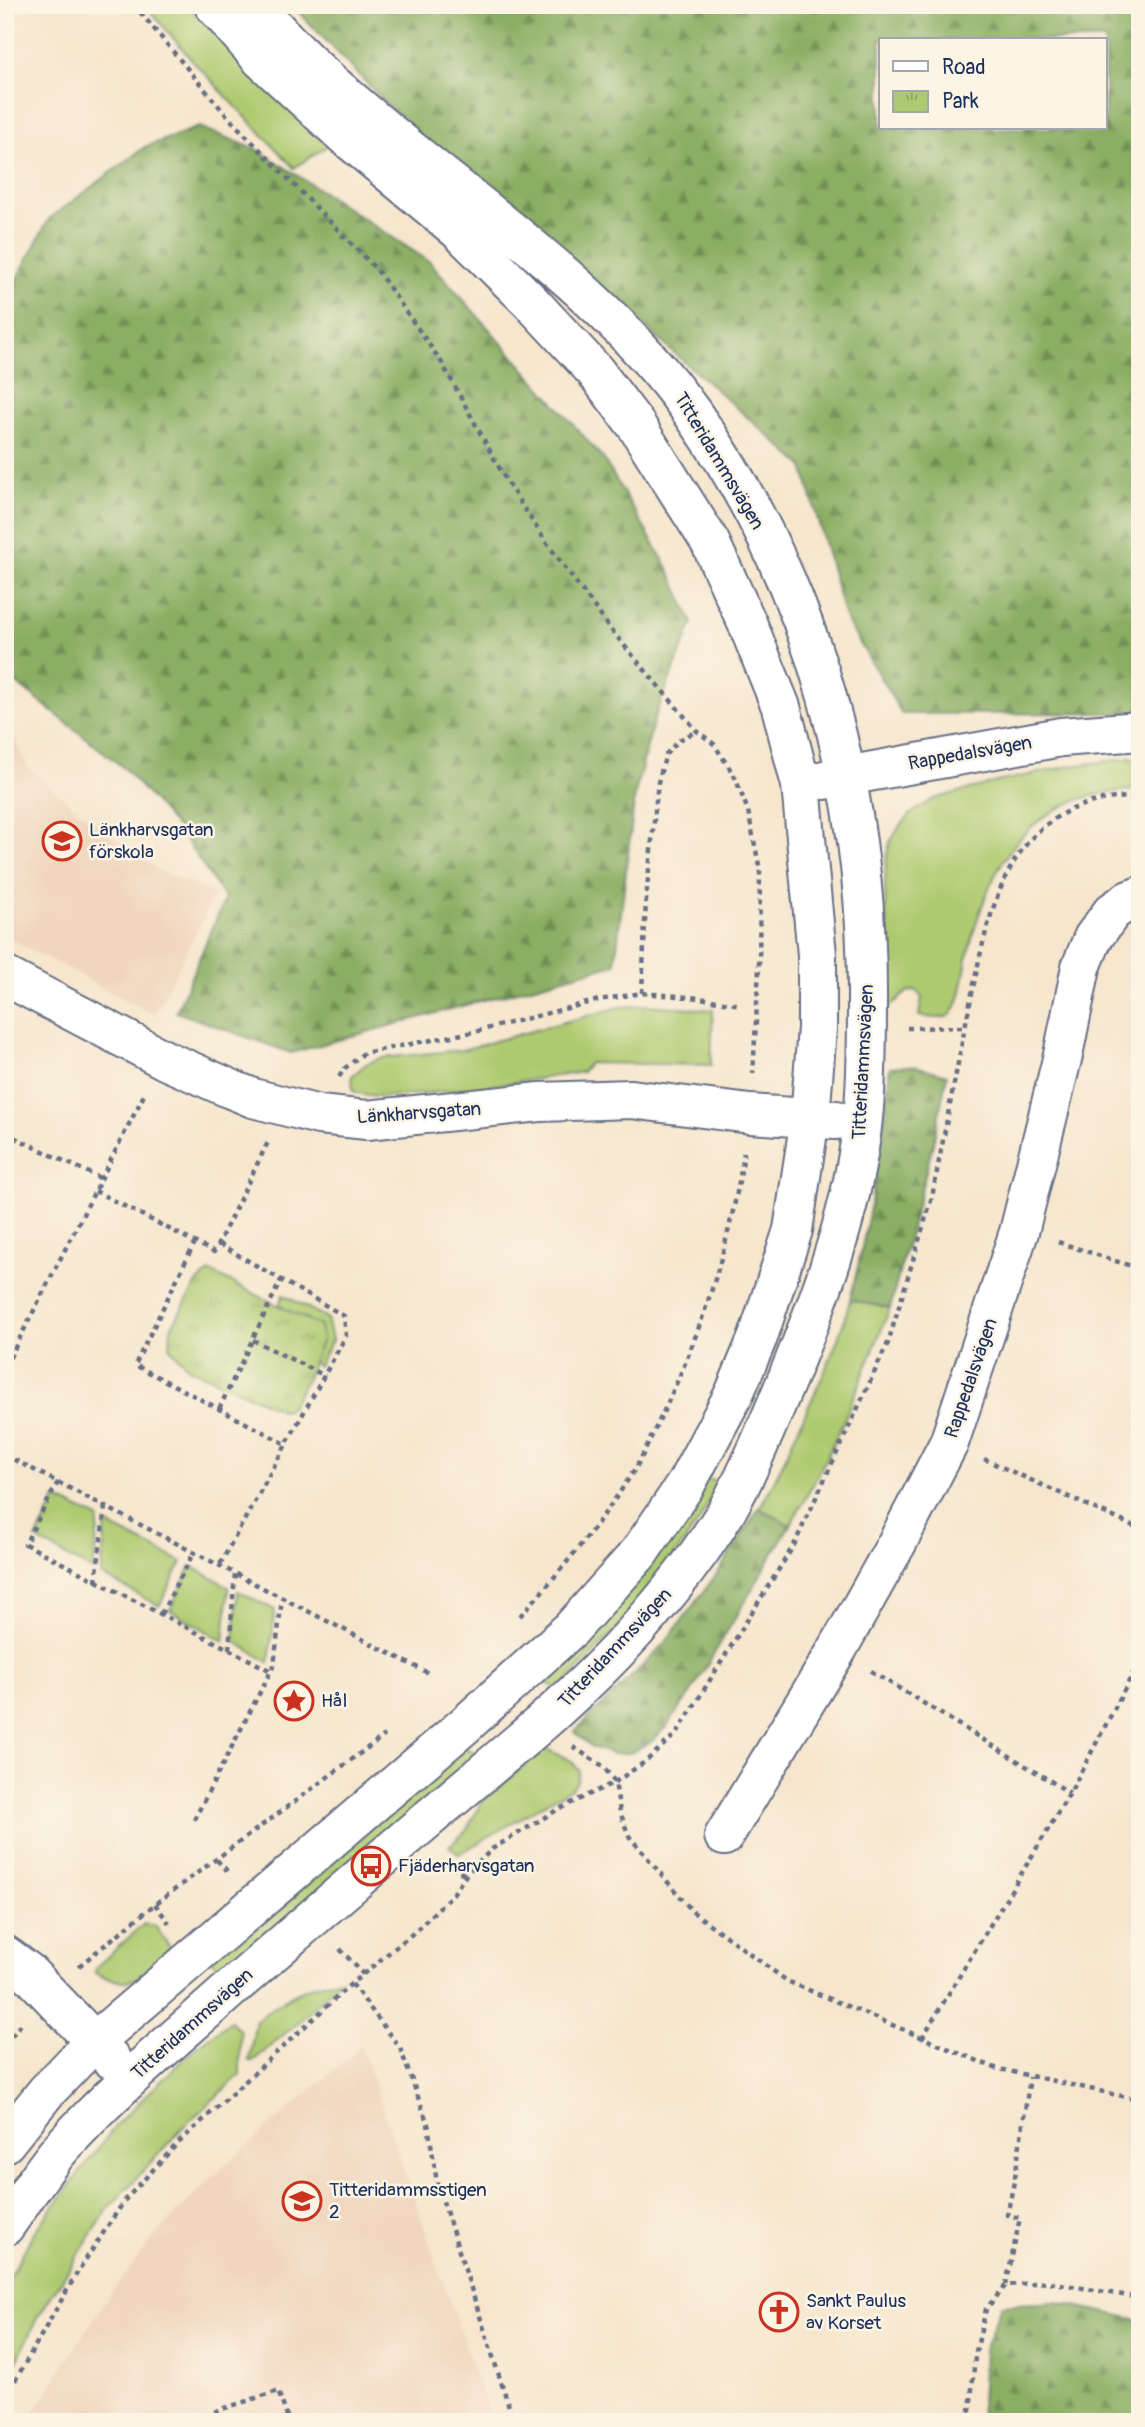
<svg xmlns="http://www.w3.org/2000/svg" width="1145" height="2427" font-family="Pangolin,sans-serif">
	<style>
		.built { fill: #f1d5bd }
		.grass { fill: #aeca70; stroke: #647c67; stroke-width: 2 }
		.forest { fill: url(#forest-firs); stroke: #526e60; stroke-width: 2; fill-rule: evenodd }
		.park { fill: url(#park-tufts); stroke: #647c67; stroke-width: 2 }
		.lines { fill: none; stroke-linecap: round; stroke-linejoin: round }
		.minor-casing { stroke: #686f85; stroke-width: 42 }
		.path { stroke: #686f85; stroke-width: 4.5; stroke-dasharray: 5 5; stroke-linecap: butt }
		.minor { stroke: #fff; stroke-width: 38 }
		.labels { text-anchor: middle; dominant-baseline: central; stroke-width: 5; stroke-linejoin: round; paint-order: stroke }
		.street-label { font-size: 19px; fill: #1b2f5e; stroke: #fcf5e5 }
		.poi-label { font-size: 19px; fill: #1b2f5e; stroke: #fcf5e5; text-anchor: start }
	</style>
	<defs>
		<pattern id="forest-firs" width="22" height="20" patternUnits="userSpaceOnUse" patternTransform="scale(1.75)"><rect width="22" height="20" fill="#8aae62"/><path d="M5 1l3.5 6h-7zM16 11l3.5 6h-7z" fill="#708e54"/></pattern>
		<pattern id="park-tufts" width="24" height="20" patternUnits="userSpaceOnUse" patternTransform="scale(1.75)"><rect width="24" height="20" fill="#aeca70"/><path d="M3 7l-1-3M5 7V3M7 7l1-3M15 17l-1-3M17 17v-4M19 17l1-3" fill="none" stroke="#8da45f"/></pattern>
	</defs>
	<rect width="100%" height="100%" fill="#fcf5e5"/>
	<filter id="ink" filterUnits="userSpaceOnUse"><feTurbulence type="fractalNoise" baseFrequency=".0143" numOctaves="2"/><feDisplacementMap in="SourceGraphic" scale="14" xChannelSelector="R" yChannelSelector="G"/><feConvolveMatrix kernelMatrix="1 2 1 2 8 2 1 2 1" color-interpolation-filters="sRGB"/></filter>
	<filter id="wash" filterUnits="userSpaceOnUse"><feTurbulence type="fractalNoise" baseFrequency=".00686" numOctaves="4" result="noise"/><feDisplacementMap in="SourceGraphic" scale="28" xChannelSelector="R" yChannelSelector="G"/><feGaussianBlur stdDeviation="1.57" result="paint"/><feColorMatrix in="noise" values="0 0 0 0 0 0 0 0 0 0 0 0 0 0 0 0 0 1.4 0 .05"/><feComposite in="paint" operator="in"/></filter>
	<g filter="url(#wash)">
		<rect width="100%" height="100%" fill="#f6e6cd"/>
		<!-- built -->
		<path class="built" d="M5,718L28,767L79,811L159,871L216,893L155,1015L5,936Z
			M361,2046L492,2422H31L33,2414L103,2304L156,2234L223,2167Z"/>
		<!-- grass -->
		<path class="grass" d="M145,5H188L265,86L330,144L294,168L192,60Z
			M1140,757V790C1030,791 988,861 967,959C964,973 961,1006 950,1015C942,1021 928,1016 919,1016L922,998L916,990L907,992L887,1009L885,887L886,860L890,842L900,826L913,812L934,799L996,782L1071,766Z
			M647,1005L713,1010L711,1065L589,1063L582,1072C531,1080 480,1088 428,1093C404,1095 376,1100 353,1091L352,1076L366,1064L381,1058L462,1050L620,1007Z
			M283,1295L327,1318L332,1340L318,1366L312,1362L322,1339L279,1305Z
			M850,1300L890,1308C860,1383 832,1456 790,1525L759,1508C773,1488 783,1462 793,1440C814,1394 838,1349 850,1300Z
			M706,1478L718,1483L699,1522L632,1612L559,1690L537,1677Z
			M56,1499L99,1518L93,1571L36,1539Z
			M106,1524L182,1562L159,1606L101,1575Z
			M191,1566L229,1587L224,1641L170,1610Z
			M238,1591L275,1610L269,1662L234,1641Z
			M458,1744L479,1755L223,1973L210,1958Z
			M544,1748L570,1760L579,1770L577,1781L573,1787L459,1854L449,1846L466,1831L482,1802Z
			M144,1924L155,1926L174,1953C144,1975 133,1992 95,1973L96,1967Z
			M341,1979L303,2018L253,2061H249L256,2020C287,1997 301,1986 341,1979Z
			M231,2021L240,2031V2075L183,2127L109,2208L37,2318L5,2386V2286L34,2232L117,2124L196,2047Z"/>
		<!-- forest -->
		<path class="forest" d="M292,5H1140V713L902,714L845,618L803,466L575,266L421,140ZM881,40H1105V128H881Z
			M199,127L258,150L430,262L603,458L668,568L693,623L654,719L635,794L615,964L291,1053L176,1012L225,899L180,831L125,769L5,674V301L49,219L145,147Z
			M915,1066L947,1075L933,1144L890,1308L850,1300C869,1222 883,1146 890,1067Z
			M759,1508L790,1525L692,1691L667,1726L652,1741L630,1753L612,1754L592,1747L574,1732L662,1647L719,1571Z
			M1056,2302L1140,2320V2422H980L984,2351L1001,2305Z"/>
		<!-- park -->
		<path class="park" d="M210,1272L320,1326L322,1339L307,1378L290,1408L281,1410L190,1369L170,1348L171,1328L197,1283Z"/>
	</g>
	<g filter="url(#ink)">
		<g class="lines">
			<defs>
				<path id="minor" d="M824,780L1061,737L1140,731
					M5,976L165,1060L231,1089L253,1098L319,1115L367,1120L540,1102L631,1099L750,1114L836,1120
					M724,1836L837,1650L897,1543L949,1443L1019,1232L1063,1055L1081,967L1093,938L1112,912L1129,900L1140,896
					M5,1955L27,1971L111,2059
					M5,2143L46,2092L94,2042L465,1725L572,1628L639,1553L686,1484L734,1394L758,1337L793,1230L810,1118L817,1028V955L801,785L781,707L748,625L710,542L636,425L595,371L531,302L458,230L345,136L261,59L214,5
					M5,2226C24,2200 41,2171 62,2147C111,2092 170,2043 225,1994C299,1930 372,1866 447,1803C511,1749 577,1696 633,1634C667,1596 700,1555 726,1512C751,1468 770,1419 790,1372C823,1291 854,1206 863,1118C867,1081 867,1044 867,1007C869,796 816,587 693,414C607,292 477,208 365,112C326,79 288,46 256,5"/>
			</defs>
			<!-- minor casing -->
			<use href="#minor" class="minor-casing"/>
			<!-- path -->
			<path class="path" d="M134,5L228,117L377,270L442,363L507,482L546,542L612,631L661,689L697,731L714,744L735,777L748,811L760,870L759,968L753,1074
				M642,993L646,899L658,782L666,754L679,740L697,731
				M907,1028L965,1027C988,921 1000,795 1140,797
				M339,1077L345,1068L364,1053L478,1031L599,1000L642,993L700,998L741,1005
				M5,1133L102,1179
				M95,1191L214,1252L268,1142
				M195,1242L135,1365L286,1444
				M1058,1242L1140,1269
				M219,1244L344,1316L346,1336L219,1566
				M253,1340L325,1376
				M5,1367L145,1093
				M219,1409L281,1280
				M5,1455L428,1673
				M984,1459L1140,1529
				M58,1482L25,1544L271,1671
				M96,1581L105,1507
				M161,1614L194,1552
				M520,1616C562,1570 602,1521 635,1469C644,1454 651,1437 659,1421C700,1337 730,1245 744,1152
				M229,1649L235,1574
				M871,1671L1070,1793
				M573,1747L603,1766L615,1782L620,1812L629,1836L693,1912L787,1981L995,2068L1140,2100
				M194,1820L274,1665L282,1599
				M217,1860L230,1874
				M442,1862L466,1875
				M155,1904L169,1923
				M340,1949L363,1974
				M79,1966L155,1904L385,1735
				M352,1984L400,2048L428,2124L437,2183L514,2422
				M922,2038L1070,1793L1140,1660
				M5,2044L21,2024
				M1006,2285L1020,2218L1007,2215L1015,2177L1030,2077
				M5,2398L80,2268L125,2200L176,2145L351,1984L412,1934L453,1894L466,1875L492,1849L557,1810L615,1782L645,1762L677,1733L794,1545L888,1343L932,1197L965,1027
				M197,2422L219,2410L278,2391L289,2422
				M969,2422L975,2356L986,2309L1006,2285L1049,2282L1140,2298"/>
			<!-- minor -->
			<use href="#minor" class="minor"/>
		</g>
	</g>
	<!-- icons -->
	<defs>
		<symbol id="school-ring" viewBox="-11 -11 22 22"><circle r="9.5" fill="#fcf5e5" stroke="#c8321e" stroke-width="1.5"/><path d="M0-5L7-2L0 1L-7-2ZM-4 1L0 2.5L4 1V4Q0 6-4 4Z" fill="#c8321e"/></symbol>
		<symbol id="sight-ring" viewBox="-11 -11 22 22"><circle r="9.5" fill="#fcf5e5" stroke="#c8321e" stroke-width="1.5"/><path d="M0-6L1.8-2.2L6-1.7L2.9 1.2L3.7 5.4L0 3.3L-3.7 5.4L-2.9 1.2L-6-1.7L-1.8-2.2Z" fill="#c8321e"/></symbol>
		<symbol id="bus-ring" viewBox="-11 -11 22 22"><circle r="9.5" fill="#fcf5e5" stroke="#c8321e" stroke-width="1.5"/><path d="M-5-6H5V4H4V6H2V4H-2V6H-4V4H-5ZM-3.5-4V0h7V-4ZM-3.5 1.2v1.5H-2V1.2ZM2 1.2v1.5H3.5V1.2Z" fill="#c8321e"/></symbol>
		<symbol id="church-ring" viewBox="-11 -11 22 22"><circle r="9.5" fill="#fcf5e5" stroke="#c8321e" stroke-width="1.5"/><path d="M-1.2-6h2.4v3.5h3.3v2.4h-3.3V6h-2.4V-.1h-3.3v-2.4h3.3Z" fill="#c8321e"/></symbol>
	</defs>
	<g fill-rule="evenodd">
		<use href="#school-ring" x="40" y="819" width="44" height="44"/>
		<use href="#sight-ring" x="272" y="1679" width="44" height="44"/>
		<use href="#bus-ring" x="349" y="1844" width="44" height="44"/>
		<use href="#school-ring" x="280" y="2179" width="44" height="44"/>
		<use href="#church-ring" x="757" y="2290" width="44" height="44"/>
	</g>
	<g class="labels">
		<!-- street labels -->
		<g class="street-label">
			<text transform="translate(719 461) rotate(59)">Titteridammsvägen</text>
			<text transform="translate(970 753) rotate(-10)">Rappedalsvägen</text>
			<text transform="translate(863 1062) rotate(-87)">Titteridammsvägen</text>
			<text transform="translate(419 1113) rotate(-4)">Länkharvsgatan</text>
			<text transform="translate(971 1378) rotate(-71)">Rappedalsvägen</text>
			<text transform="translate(615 1648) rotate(-47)">Titteridammsvägen</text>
			<text transform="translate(192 2024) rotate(-42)">Titteridammsvägen</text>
		</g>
		<!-- poi labels -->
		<g class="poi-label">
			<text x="89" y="830">Länkharvsgatan<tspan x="89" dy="22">förskola</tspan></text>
			<text x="321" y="1701">Hål</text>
			<text x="398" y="1866">Fjäderharvsgatan</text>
			<text x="329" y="2190">Titteridammsstigen<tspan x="329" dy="22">2</tspan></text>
			<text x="806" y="2301">Sankt Paulus<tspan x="806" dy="22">av Korset</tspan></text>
		</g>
	</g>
	<!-- margin -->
	<rect width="1145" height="2427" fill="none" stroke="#fcf5e5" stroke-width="28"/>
	<!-- legend -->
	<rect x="879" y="38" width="228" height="91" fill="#fcf5e5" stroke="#a2a6af" stroke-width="2"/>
	<rect x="893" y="61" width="35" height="10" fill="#ffffff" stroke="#a2a6af" stroke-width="2"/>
	<text x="942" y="74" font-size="21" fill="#1b2f5e">Road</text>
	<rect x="893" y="91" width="35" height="21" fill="url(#park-tufts)" stroke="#a2a6af" stroke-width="2"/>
	<text x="942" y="108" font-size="21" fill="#1b2f5e">Park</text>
</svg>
